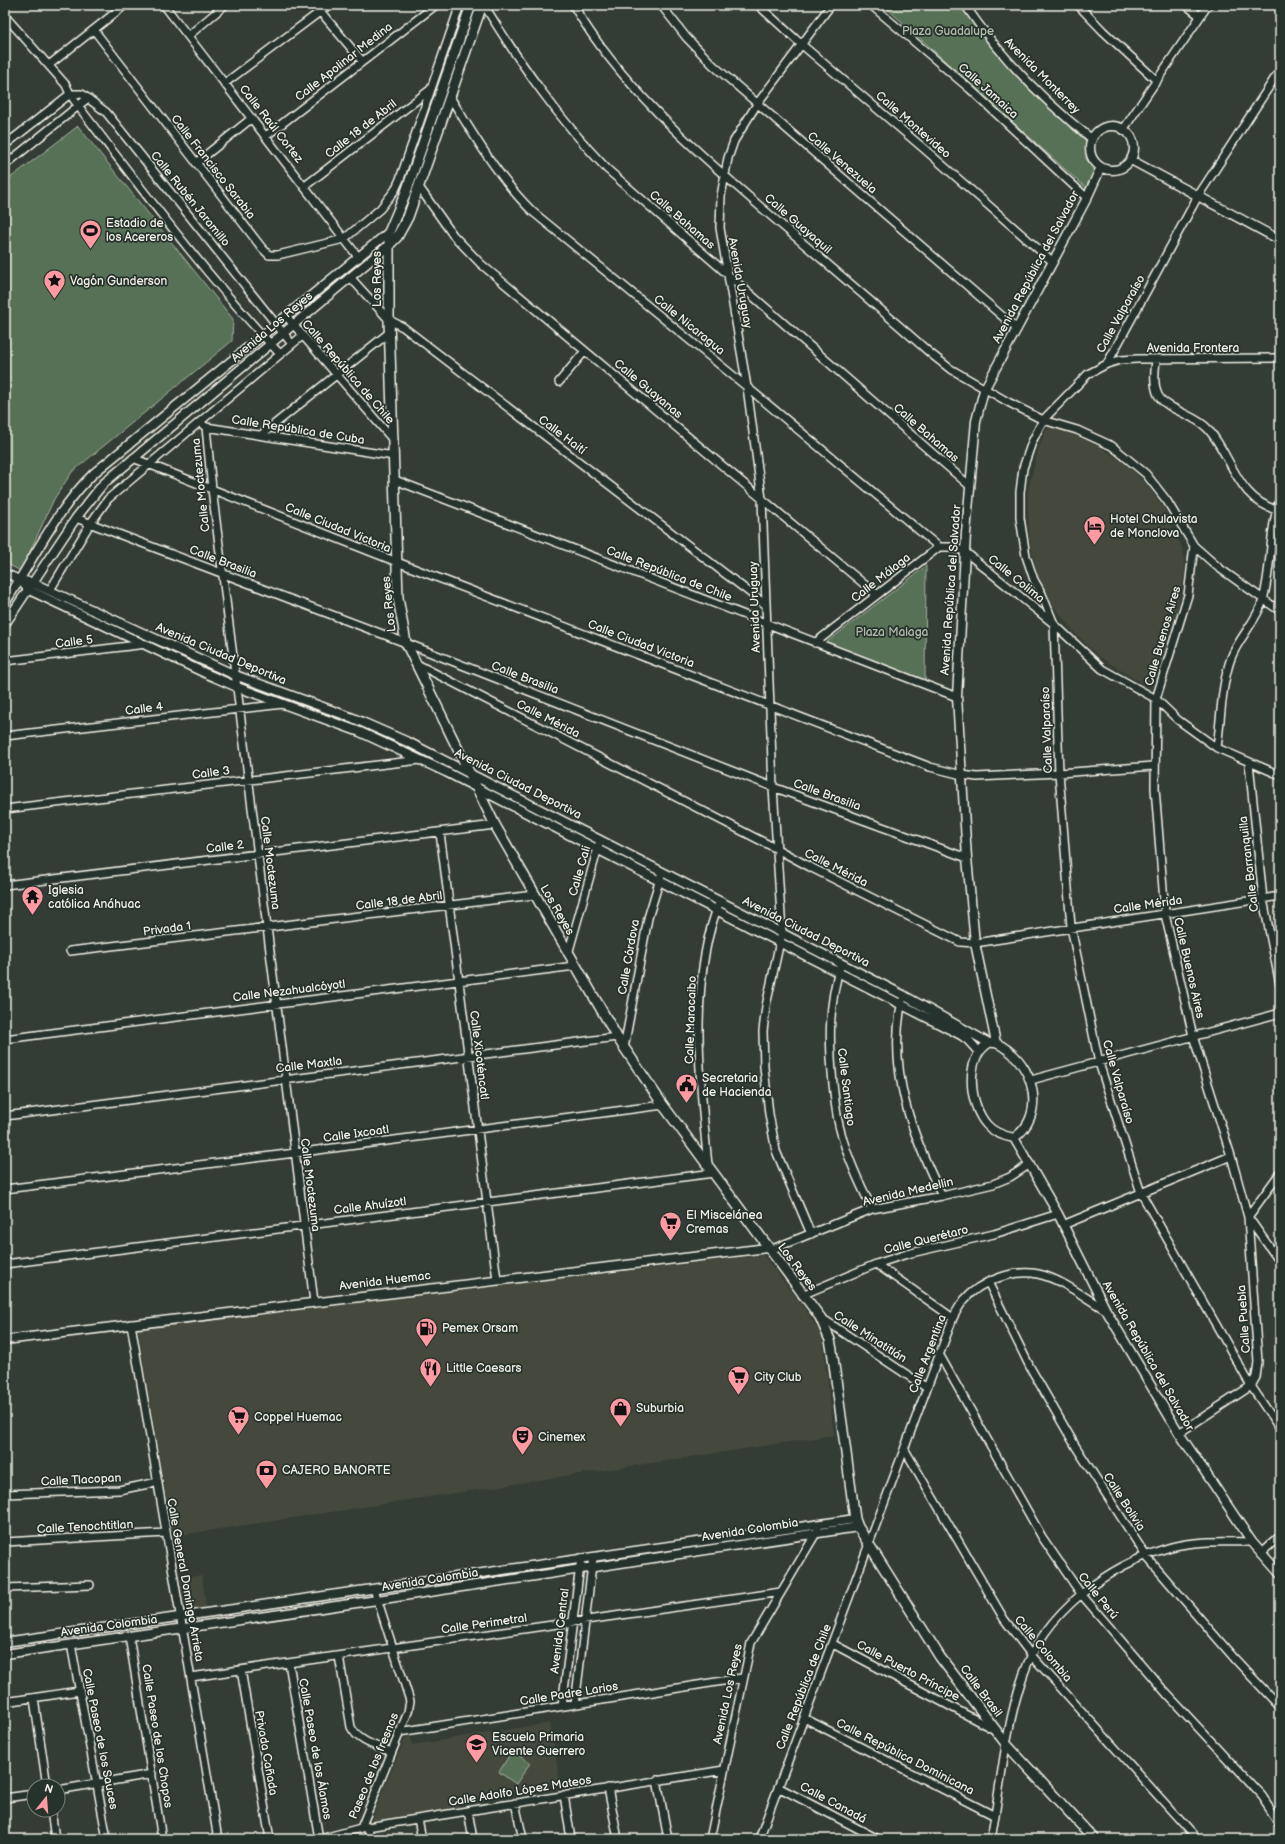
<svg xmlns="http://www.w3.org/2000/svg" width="1285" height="1844" font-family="'Balsamiq Sans',sans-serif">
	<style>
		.built { fill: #44493e }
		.green { fill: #567157; stroke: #a5b1a0 }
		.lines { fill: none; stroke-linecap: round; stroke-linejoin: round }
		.minor-casing { stroke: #f4f1e8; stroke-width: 10 }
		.tertiary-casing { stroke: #f4f1e8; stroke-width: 11 }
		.secondary-casing { stroke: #f4f1e8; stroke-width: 12 }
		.minor { stroke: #26332d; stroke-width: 7 }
		.tertiary { stroke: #26332d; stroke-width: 8 }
		.secondary { stroke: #26332d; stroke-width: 9 }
		.labels { text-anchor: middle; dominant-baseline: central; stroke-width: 3.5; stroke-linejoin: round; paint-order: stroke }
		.park-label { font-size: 12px; fill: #b5beae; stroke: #26332d }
		.street-label { font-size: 12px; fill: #f4f1e8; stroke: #26332d }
		.poi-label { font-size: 12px; fill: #f4f1e8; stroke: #26332d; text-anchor: start }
	</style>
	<rect width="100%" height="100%" fill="#343d35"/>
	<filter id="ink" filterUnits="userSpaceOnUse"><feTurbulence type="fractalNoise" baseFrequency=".025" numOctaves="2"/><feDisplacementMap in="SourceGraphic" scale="8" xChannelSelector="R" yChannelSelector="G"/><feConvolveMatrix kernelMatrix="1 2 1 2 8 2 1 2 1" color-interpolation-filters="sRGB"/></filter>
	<g filter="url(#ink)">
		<!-- built -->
		<path class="built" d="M1051,428L1063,430L1099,446L1127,465L1148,486L1163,507L1182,548L1185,570L1177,611L1165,658L1151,684L1149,685L1135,679L1098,656L1073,631L1050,601L1038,576L1030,542L1028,511V491L1038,450L1046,430Z
			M763,1255L803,1306L822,1335L834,1435L173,1536L138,1329Z
			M202,1575L206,1607L185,1610L181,1578Z
			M550,1723L560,1783L459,1800L460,1807L371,1821L405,1738L411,1736L412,1745Z"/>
		<!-- green -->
		<path class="green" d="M883,5H960L989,45L1028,88L1086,141V158L1094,172L1086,188Z
			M78,126L233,319L232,341L72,472L54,499L21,571L5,563V182Z
			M926,566L925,680L827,642Z
			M512,1751L530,1763L516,1784L499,1772Z"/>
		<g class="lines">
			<defs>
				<path id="minor" d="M164,5L359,258
					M315,5L362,61
					M484,5C521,65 558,118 607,169L970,486
					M573,5C621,86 692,148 763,209C819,257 875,304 930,353L949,368L1008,402L1043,420L1077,430L1112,446L1146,474L1167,501L1194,546L1219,568L1280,611
					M661,5L686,37L713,65L1017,329
					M758,5L801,44L922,147L1053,262
					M871,5L970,89L1087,198
					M965,5C1000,56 1043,101 1092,139
					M1078,5L1103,31L1157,81
					M1186,5L1200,16
					M5,16L66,85L70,94L79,107C144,192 207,277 280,354
					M94,30L262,248L269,255H278L344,239L380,209L395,190L400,179L460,5
					M188,36L225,5
					M49,65L125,5
					M1280,70L1198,196L1107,364L1088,374L1043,420L1032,442L1023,468L1020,492V518L1026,556L1034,580L1042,594L1054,624L1059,773L1071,927L1099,1063L1141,1193L1251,1386L1280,1429
					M225,83L329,5
					M70,94H82L106,112L292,344
					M450,97C475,137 499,179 533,212L747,387L939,547
					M1123,130L1208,5
					M266,136L436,5
					M5,145L70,94
					M196,163L252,118
					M5,165L88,98
					M305,186L431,89
					M419,187L453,235L481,264L876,594
					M350,277L389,320L403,327L766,605
					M286,316L394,441
					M1156,359C1155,370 1153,384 1158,395C1166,410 1196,415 1208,429C1233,457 1236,500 1280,511
					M1107,364L1120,360L1137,359L1280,358
					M559,382L585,351
					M203,425L206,427L394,456
					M206,427L212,489L314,1302
					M261,435L390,332
					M133,458L397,562L930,767L962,775L977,777L1059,773L1154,766
					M395,480L957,697
					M76,518L406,643L773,787L967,858
					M1194,546L1188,595L1156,699L1155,788L1165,914L1193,1036L1231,1156L1248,1217L1280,1262
					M5,573L20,580
					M50,590L90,524L108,499L302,336
					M815,643L939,547H951L964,551L1054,624L1102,669L1156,699L1178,720L1217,748L1280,775
					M5,661L146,644
					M415,663L777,849L810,867L960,942L975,943L1280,896
					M5,736L283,704
					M1217,748C1221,719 1221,686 1231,658C1239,637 1257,621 1263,600C1272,566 1269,531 1280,498
					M1249,763L1263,899L1280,985
					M5,809L420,760
					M440,833L497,1280
					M5,885L495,825
					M70,951L534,895
					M568,954L599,844
					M841,963C828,1005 829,1041 833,1084C835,1100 836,1117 841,1133C848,1159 860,1184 872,1209
					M902,1001C887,1070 912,1135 942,1196
					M5,1039L575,966
					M624,1048L648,918L662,872
					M1031,1080L1280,1013
					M5,1116L617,1037
					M708,1165C700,1085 688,977 720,901
					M5,1189L295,1153L663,1105
					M1063,1225L1231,1156
					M811,1234L776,1151L769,1114L764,1067L763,1031L766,1006L782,932L773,787L762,499L747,387L720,228L721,196L728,158L734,141L757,104L831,5
					M767,1248H775L872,1209L942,1196L993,1184L1010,1177L1030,1164
					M5,1264L714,1173
					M876,1264L953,1318
					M988,1282L1030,1367L1076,1447L1146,1556L1235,1659L1280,1707
					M802,1295L876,1264L907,1254L994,1234L1058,1214
					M820,1317L927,1388
					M131,1324L218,1839
					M939,1354L1042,1537L1081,1594L1166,1693L1262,1796L1280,1823
					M1179,1433L1251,1386L1256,1377L1258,1362L1248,1217L1280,1173
					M905,1450L1004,1619L1032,1656L1197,1839
					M5,1494L119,1490L158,1482
					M5,1542L166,1533
					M1261,1553L1280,1536
					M5,1588L90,1585
					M129,1636L162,1839
					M71,1644L107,1839
					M833,1644L993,1729
					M339,1656L351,1727C358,1742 377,1746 391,1752
					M289,1663L319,1839
					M241,1670L270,1839
					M191,1677L781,1592
					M34,1699L47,1786
					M5,1702L79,1691
					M575,1704L593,1557
					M562,1706L581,1558
					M804,1718L995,1816
					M399,1732L742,1678
					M657,1780L668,1839
					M778,1787L878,1839
					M608,1788L618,1839
					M58,1790L152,1774
					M564,1795L571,1839
					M5,1798L34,1794
					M515,1803L523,1839
					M51,1810L55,1839
					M468,1811L473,1839
					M418,1819L422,1839
					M368,1827L370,1839
					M361,1828L408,1712L410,1701L374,1589
					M320,1839L361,1828L724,1770
					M710,1839L751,1643L818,1530
					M759,1839L953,1318C956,1312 960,1305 964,1300C980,1281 1014,1269 1038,1274C1062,1279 1085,1298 1106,1310
					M991,1839C1001,1785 1005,1728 1023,1676C1044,1612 1108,1565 1171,1547C1197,1540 1225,1542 1252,1542"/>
				<path id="tertiary" d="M1090 148a22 22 0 1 1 44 0a22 22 0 1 1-44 0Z
					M1131,160L1280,240
					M20,580L33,583L235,675L353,718L410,743L903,995L989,1043
					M20,580L29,590L207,674L237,687L360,732L446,772L961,1035L968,1040L979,1052
					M5,603C33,560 56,510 94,473L389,232
					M5,624L76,518L103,484L390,244
					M989,1043C998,1042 1002,1046 1009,1051C1035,1071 1045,1116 1014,1138C1004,1136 994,1133 987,1125C969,1105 964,1058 989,1043Z
					M996,1043L975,943L967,858L957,697L966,533L976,421L984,390L1087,198L1101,167
					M1014,1138L1058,1214L1106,1310L1179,1433L1252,1542L1280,1574
					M5,1340L767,1248
					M5,1642L855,1519
					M5,1654L377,1600L858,1527"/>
				<path id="secondary" d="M471,5L406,192L389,232V320L398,598L406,643L495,825L617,1037L663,1105L820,1317L830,1340L832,1350L855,1519L858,1527L940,1657L1007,1745L1094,1839
					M390,244L397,237L408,217L482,5"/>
			</defs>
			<!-- minor casing -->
			<use href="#minor" class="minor-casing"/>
			<!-- tertiary casing -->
			<use href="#tertiary" class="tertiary-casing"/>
			<!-- secondary casing -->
			<use href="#secondary" class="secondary-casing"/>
			<!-- minor -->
			<use href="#minor" class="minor"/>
			<!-- tertiary -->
			<use href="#tertiary" class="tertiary"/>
			<!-- secondary -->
			<use href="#secondary" class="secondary"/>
		</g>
	</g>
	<!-- icons -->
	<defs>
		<symbol id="stadium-pin" viewBox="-11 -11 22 30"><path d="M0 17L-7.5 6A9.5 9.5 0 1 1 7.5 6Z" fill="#ff9aa2" stroke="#26332d"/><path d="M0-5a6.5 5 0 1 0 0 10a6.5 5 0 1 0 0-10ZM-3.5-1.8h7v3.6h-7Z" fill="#111"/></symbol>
		<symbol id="sight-pin" viewBox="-11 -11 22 30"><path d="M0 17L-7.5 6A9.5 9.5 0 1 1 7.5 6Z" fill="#ff9aa2" stroke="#26332d"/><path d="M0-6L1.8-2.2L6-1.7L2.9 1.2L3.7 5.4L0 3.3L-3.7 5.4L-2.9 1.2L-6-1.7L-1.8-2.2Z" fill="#111"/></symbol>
		<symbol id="hotel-pin" viewBox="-11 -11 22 30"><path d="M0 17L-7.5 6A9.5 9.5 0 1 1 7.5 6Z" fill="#ff9aa2" stroke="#26332d"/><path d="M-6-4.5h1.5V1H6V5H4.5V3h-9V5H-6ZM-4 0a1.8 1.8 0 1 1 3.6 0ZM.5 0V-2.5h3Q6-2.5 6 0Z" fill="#111"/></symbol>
		<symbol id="temple-pin" viewBox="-11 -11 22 30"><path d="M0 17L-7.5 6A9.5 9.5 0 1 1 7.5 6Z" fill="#ff9aa2" stroke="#26332d"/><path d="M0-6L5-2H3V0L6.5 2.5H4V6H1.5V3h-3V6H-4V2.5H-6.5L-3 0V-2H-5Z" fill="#111"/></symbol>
		<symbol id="civic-pin" viewBox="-11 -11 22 30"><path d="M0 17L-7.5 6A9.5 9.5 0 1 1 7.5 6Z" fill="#ff9aa2" stroke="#26332d"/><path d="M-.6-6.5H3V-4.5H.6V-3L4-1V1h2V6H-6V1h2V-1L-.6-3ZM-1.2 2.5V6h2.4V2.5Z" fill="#111"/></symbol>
		<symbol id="supermarket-pin" viewBox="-11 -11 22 30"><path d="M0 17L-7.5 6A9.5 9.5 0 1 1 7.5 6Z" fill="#ff9aa2" stroke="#26332d"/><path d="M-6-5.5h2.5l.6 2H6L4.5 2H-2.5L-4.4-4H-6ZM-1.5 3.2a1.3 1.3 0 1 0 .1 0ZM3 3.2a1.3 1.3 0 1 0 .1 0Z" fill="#111"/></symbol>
		<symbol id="fuel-pin" viewBox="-11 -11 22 30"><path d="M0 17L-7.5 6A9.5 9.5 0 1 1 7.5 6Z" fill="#ff9aa2" stroke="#26332d"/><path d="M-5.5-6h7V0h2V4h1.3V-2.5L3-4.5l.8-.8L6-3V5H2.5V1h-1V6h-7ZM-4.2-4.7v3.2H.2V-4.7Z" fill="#111"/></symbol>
		<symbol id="restaurant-pin" viewBox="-11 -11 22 30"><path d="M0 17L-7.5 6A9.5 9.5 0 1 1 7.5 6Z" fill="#ff9aa2" stroke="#26332d"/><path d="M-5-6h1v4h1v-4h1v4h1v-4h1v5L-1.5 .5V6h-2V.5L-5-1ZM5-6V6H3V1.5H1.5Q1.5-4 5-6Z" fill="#111"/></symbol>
		<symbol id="shop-pin" viewBox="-11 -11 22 30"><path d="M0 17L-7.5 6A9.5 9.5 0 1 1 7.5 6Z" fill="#ff9aa2" stroke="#26332d"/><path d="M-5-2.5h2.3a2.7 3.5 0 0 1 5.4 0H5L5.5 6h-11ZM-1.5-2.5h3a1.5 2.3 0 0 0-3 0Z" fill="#111"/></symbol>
		<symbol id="theatre-pin" viewBox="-11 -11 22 30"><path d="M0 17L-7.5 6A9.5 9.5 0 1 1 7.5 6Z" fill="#ff9aa2" stroke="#26332d"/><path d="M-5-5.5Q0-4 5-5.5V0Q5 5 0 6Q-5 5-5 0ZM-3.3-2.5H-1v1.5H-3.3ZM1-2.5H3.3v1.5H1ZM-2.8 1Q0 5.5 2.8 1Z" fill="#111"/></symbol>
		<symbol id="bank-pin" viewBox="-11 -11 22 30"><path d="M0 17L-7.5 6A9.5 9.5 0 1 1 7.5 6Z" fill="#ff9aa2" stroke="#26332d"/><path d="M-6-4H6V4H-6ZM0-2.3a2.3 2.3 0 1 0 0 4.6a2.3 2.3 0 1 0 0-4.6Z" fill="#111"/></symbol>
		<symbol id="school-pin" viewBox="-11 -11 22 30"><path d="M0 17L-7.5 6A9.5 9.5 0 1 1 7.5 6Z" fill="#ff9aa2" stroke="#26332d"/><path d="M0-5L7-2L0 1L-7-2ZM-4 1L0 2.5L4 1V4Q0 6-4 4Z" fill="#111"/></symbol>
	</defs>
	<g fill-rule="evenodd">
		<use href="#stadium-pin" x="78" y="218" width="25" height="34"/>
		<use href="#sight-pin" x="42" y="268" width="25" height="34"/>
		<use href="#hotel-pin" x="1082" y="514" width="25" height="34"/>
		<use href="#temple-pin" x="20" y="884" width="25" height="34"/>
		<use href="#civic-pin" x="674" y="1072" width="25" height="34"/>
		<use href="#supermarket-pin" x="658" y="1210" width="25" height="34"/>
		<use href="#fuel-pin" x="414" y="1316" width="25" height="34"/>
		<use href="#restaurant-pin" x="418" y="1356" width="25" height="34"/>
		<use href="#supermarket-pin" x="726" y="1364" width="25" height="34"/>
		<use href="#shop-pin" x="608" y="1396" width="25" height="34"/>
		<use href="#supermarket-pin" x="226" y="1404" width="25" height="34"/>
		<use href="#theatre-pin" x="510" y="1424" width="25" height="34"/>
		<use href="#bank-pin" x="254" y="1458" width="25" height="34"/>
		<use href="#school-pin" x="464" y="1732" width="25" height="34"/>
	</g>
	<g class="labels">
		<!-- park labels -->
		<g class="park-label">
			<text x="948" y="31">Plaza Guadalupe</text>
			<text x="892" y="632">Plaza Malaga</text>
		</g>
		<!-- street labels -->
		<g class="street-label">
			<text transform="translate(344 62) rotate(-38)">Calle Apolinar Medina</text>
			<text transform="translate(1042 76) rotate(45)">Avenida Monterrey</text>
			<text transform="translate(988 91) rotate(42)">Calle Jamaica</text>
			<text transform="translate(271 124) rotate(52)">Calle Raúl Cortez</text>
			<text transform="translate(913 125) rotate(41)">Calle Montevideo</text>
			<text transform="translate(361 129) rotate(-38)">Calle 18 de Abril</text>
			<text transform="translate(842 163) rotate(41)">Calle Venezuela</text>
			<text transform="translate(213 167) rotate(52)">Calle Francisco Sarabia</text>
			<text transform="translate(190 199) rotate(51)">Calle Rubén Jaramillo</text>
			<text transform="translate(682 220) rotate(41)">Calle Bahamas</text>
			<text transform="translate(798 224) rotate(41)">Calle Guayaquil</text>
			<text transform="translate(1036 267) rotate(-62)">Avenida República del Salvador</text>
			<text transform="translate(377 279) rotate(-90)">Los Reyes</text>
			<text transform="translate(740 283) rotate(80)">Avenida Uruguay</text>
			<text transform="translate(1121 314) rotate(-61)">Calle Valparaíso</text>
			<text transform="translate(689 325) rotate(39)">Calle Nicaragua</text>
			<text transform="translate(272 327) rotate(-40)">Avenida Los Reyes</text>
			<text x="1193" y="348">Avenida Frontera</text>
			<text transform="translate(348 372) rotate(49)">Calle República de Chile</text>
			<text transform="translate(648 389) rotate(40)">Calle Guayanas</text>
			<text transform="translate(298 430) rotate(9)">Calle República de Cuba</text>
			<text transform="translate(926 433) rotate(41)">Calle Bahamas</text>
			<text transform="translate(562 435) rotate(37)">Calle Haití</text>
			<text transform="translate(201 485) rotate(-96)">Calle Moctezuma</text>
			<text transform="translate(338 528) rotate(22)">Calle Ciudad Victoria</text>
			<text transform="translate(223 562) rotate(21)">Calle Brasilia</text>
			<text transform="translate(669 574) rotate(21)">Calle República de Chile</text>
			<text transform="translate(881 578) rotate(-38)">Calle Málaga</text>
			<text transform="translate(1016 579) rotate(39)">Calle Colima</text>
			<text transform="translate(951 590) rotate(-86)">Avenida República del Salvador</text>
			<text transform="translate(389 604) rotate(-96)">Los Reyes</text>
			<text transform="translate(755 607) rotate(-92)">Avenida Uruguay</text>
			<text transform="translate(1163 636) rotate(-74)">Calle Buenos Aires</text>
			<text transform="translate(74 642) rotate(-7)">Calle 5</text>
			<text transform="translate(641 644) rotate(21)">Calle Ciudad Victoria</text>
			<text transform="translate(221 654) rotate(23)">Avenida Ciudad Deportiva</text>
			<text transform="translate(525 678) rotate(21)">Calle Brasilia</text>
			<text transform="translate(144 709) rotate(-7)">Calle 4</text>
			<text transform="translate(548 719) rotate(27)">Calle Mérida</text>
			<text transform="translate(1047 730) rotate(-92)">Calle Valparaíso</text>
			<text transform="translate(211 773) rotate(-7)">Calle 3</text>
			<text transform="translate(518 784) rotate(27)">Avenida Ciudad Deportiva</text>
			<text transform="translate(827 795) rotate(20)">Calle Brasilia</text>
			<text transform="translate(225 847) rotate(-7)">Calle 2</text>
			<text transform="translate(270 863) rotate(83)">Calle Moctezuma</text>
			<text transform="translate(1249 864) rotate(-97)">Calle Barranquilla</text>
			<text transform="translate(836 868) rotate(27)">Calle Mérida</text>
			<text transform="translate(580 871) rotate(-74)">Calle Cali</text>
			<text transform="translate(399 901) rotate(-7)">Calle 18 de Abril</text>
			<text transform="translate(1148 905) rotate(-8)">Calle Mérida</text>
			<text transform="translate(557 910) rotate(60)">Los Reyes</text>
			<text transform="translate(167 929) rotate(-7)">Privada 1</text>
			<text transform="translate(806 932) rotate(27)">Avenida Ciudad Deportiva</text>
			<text transform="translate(629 957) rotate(-80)">Calle Córdova</text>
			<text transform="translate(1189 968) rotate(77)">Calle Buenos Aires</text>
			<text transform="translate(289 991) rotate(-7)">Calle Nezahualcóyotl</text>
			<text transform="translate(691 1020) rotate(-88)">Calle Maracaibo</text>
			<text transform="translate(479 1055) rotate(83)">Calle Xicoténcatl</text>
			<text transform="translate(309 1065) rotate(-7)">Calle Maxtla</text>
			<text transform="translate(1118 1082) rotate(74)">Calle Valparaíso</text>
			<text transform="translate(846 1087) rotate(83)">Calle Santiago</text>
			<text transform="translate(356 1134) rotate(-8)">Calle Ixcoatl</text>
			<text transform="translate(310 1185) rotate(83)">Calle Moctezuma</text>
			<text transform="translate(908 1192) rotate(-13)">Avenida Medellin</text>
			<text transform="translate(370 1206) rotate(-7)">Calle Ahuízotl</text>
			<text transform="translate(926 1240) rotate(-14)">Calle Querétaro</text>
			<text transform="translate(797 1267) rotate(53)">Los Reyes</text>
			<text transform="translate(385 1281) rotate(-7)">Avenida Huemac</text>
			<text transform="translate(1244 1319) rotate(-94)">Calle Puebla</text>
			<text transform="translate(870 1337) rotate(33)">Calle Minatitlán</text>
			<text transform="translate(928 1354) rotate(-69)">Calle Argentina</text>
			<text transform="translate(1148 1356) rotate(60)">Avenida República del Salvador</text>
			<text transform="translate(81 1480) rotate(-3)">Calle Tlacopan</text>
			<text transform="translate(1124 1502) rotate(57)">Calle Bolivia</text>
			<text transform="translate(85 1527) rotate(-3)">Calle Tenochtitlan</text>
			<text transform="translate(750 1530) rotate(-9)">Avenida Colombia</text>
			<text transform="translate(185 1580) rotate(80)">Calle General Domingo Arrieta</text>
			<text transform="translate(430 1580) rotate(-9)">Avenida Colombia</text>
			<text transform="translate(1098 1596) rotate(51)">Calle Perú</text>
			<text transform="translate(484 1624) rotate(-8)">Calle Perimetral</text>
			<text transform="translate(109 1626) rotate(-8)">Avenida Colombia</text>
			<text transform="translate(560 1631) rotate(-83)">Avenida Central</text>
			<text transform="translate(1043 1649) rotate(50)">Calle Colombia</text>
			<text transform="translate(908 1671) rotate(28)">Calle Puerto Príncipe</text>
			<text transform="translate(804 1687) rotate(-69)">Calle República de Chile</text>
			<text transform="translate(981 1691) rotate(53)">Calle Brasil</text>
			<text transform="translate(569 1694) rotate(-9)">Calle Padre Larios</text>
			<text transform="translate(728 1694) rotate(-78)">Avenida Los Reyes</text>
			<text transform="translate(157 1736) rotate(81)">Calle Paseo de los Chopos</text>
			<text transform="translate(100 1739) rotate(79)">Calle Paseo de los Sauces</text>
			<text transform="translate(315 1749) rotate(80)">Calle Paseo de los Álamos</text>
			<text transform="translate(266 1753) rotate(80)">Privada Cañada</text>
			<text transform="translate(905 1757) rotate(27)">Calle República Dominicana</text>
			<text transform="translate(374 1766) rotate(-68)">Paseo de los fresnos</text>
			<text transform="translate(520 1791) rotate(-9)">Calle Adolfo López Mateos</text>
			<text transform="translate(833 1803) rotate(28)">Calle Canadá</text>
		</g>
		<!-- poi labels -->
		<g class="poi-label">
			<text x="106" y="223">Estadio de<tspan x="106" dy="14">los Acereros</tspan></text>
			<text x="70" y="281">Vagón Gunderson</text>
			<text x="1110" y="519">Hotel Chulavista<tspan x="1110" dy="14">de Monclova</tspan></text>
			<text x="48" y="890">Iglesia<tspan x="48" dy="14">católica Anáhuac</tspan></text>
			<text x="702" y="1078">Secretaria<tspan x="702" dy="14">de Hacienda</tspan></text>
			<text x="686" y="1215">El Miscelánea<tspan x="686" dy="14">Cremas</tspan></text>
			<text x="442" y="1328">Pemex Orsam</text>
			<text x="446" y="1368">Little Caesars</text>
			<text x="754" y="1377">City Club</text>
			<text x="636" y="1408">Suburbia</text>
			<text x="254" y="1417">Coppel Huemac</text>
			<text x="538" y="1437">Cinemex</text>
			<text x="282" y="1470">CAJERO BANORTE</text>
			<text x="492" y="1737">Escuela Primaria<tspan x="492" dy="14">Vicente Guerrero</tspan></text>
		</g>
	</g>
	<!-- margin -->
	<rect width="1285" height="1844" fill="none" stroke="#26332d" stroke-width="20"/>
	<rect x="10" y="10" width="1265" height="1824" fill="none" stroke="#f4f1e8" stroke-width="1.5" filter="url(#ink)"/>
	<!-- north arrow -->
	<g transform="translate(46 1798) rotate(17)"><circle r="19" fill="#26332d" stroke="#787f78"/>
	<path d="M0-3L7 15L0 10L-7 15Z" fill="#ff9aa2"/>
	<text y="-6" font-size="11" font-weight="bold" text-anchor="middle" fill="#f4f1e8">N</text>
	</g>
</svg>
